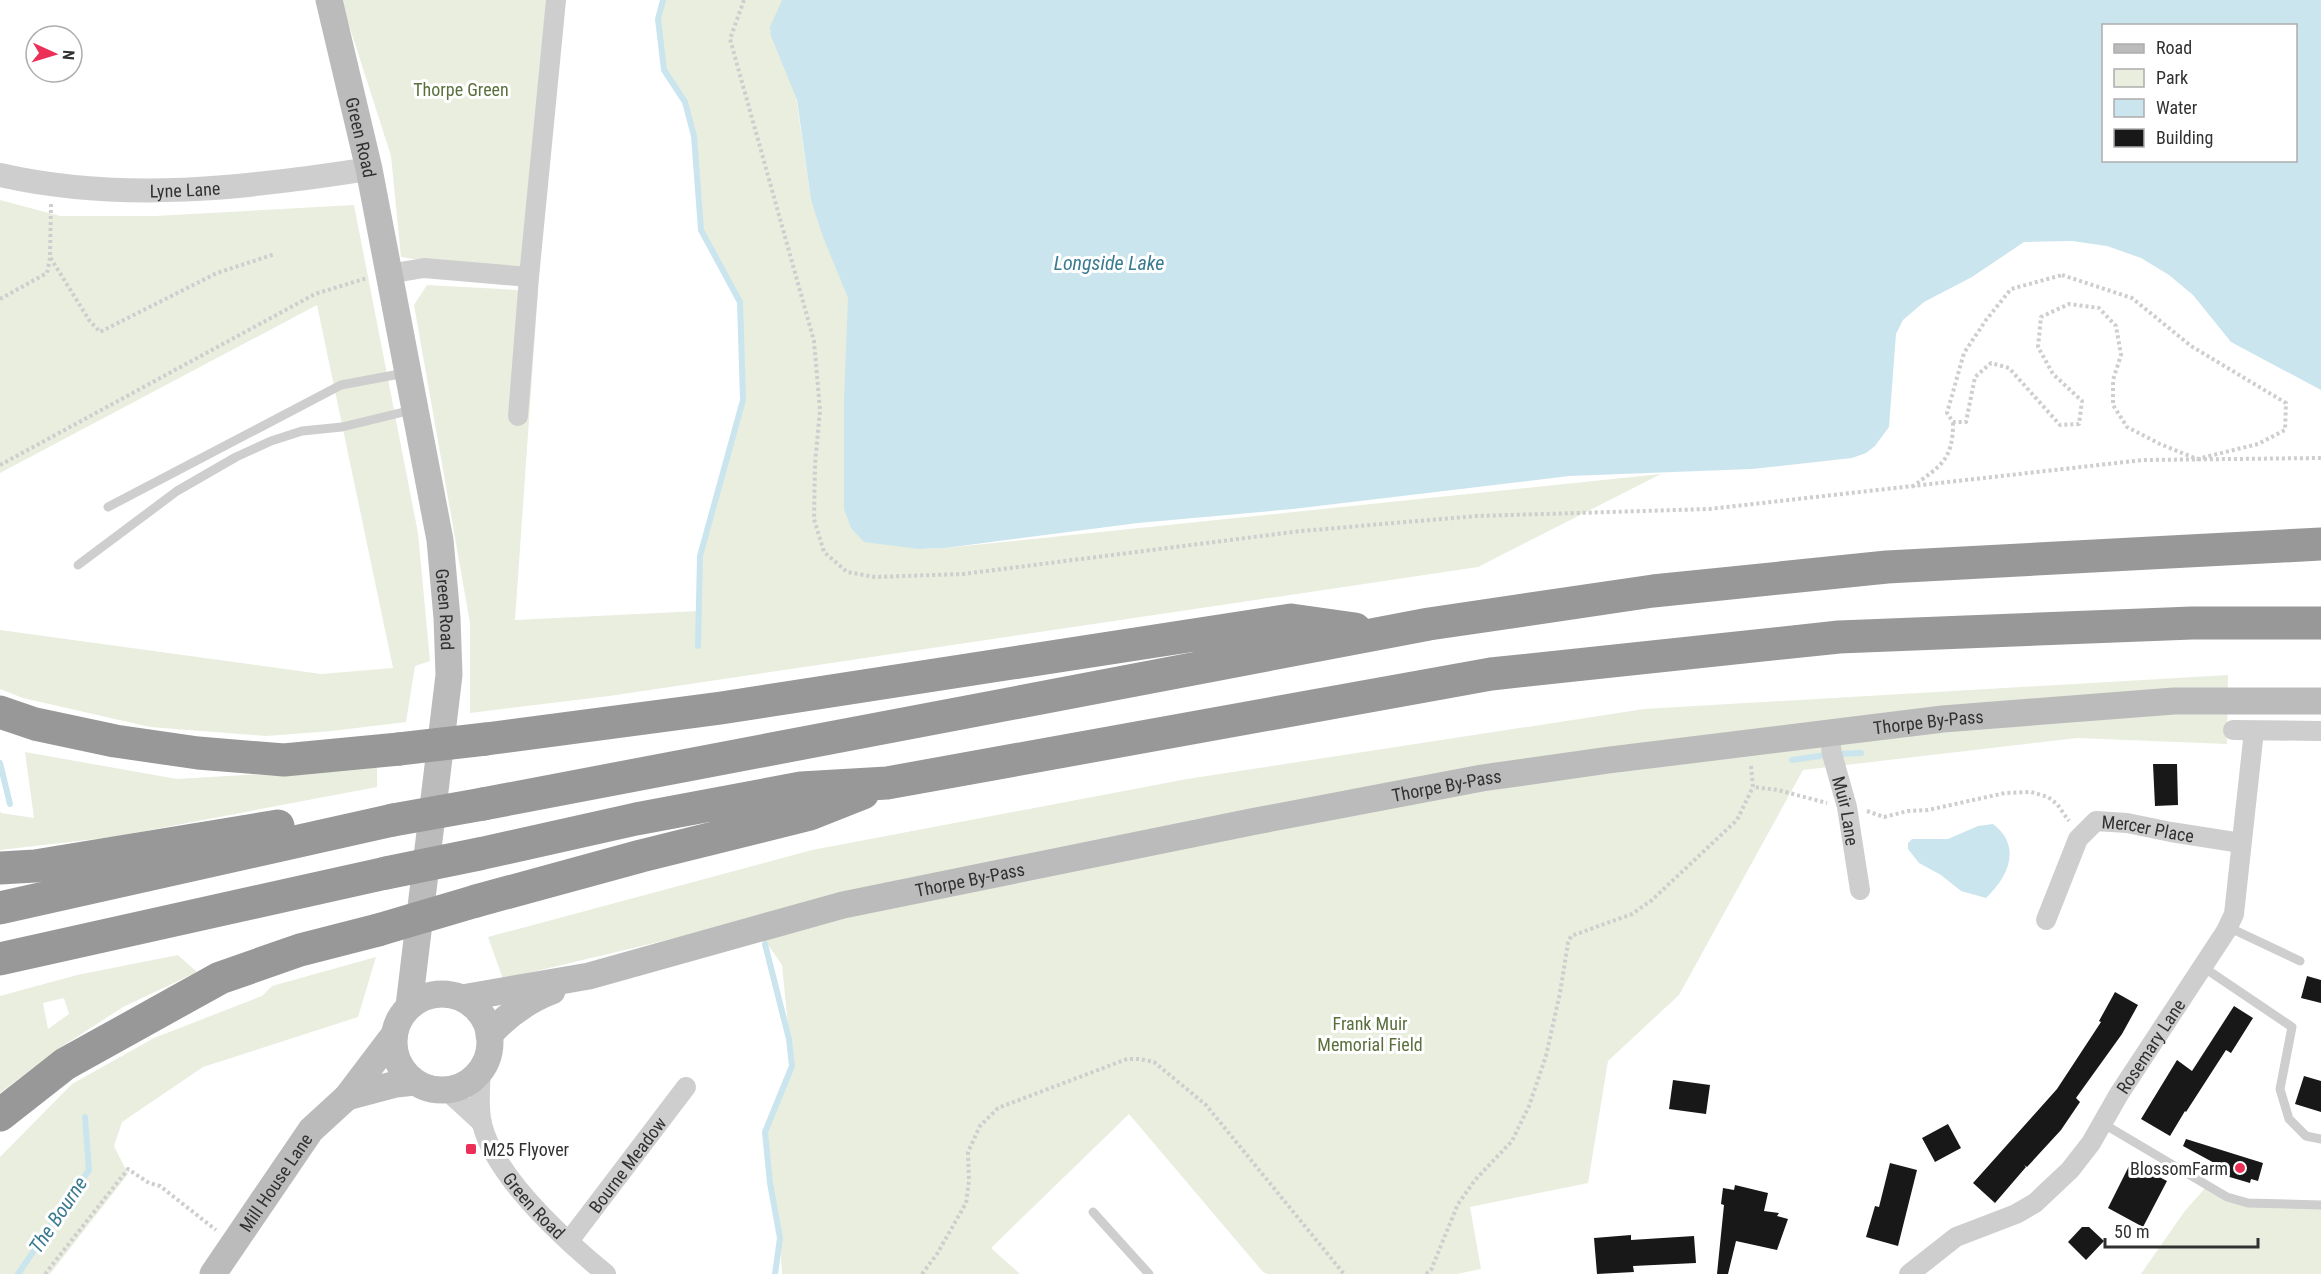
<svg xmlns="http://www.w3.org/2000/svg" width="2321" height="1274" font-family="'Roboto Condensed',sans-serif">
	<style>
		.green { fill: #e9eedf; fill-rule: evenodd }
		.water { fill: #cbe5ee; fill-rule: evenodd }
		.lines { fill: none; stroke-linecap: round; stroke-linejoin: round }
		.stream { stroke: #cbe5ee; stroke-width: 6 }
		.building { fill: #181818 }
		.path { stroke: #cecece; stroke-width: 4; stroke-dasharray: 3 3; stroke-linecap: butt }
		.service { stroke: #cecece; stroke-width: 9 }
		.minor { stroke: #cecece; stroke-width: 20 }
		.tertiary { stroke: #cecece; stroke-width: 24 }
		.secondary { stroke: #bbb; stroke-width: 27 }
		.motorway { stroke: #989898; stroke-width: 33 }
		.motorway-bridge { stroke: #989898; stroke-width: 33 }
		.poi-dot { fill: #ec2f56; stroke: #fff; stroke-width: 2 }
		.labels { text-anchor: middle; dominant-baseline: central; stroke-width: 6; stroke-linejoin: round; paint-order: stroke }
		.park-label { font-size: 18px; fill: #5a6f3c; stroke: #fff }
		.street-label { font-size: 18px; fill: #313131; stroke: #fff }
		.poi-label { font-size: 18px; fill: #313131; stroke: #fff; text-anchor: start }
		.water-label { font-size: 20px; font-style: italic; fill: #397a90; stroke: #fff }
	</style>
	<rect width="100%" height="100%" fill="#fff"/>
	<!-- green -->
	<path class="green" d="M341,0H560L529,277L401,257L391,156Z
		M661,0H782L811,200L848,298L919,549L945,548L1661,474L1478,567L609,696L470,713V623L414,305L427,285L538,291L515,620L699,611L700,556L743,400L740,302L701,230L694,136L685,102L664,70L658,19Z
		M0,200L60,216H155L354,205L418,533L430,661L415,666L406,722L332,731L266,736L150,727L23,698L0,689V630L321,674L393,668L317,305L0,473Z
		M2228,675L2227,744L2077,738L1803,770L1679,995L1608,1061L1588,1183L1470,1207L1481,1269L1457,1274H1267L1263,1272L1129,1114L991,1248L1020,1274H782L780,1238L765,1132L792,1066L782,965L751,920L503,979L488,937L812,850L1187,779L1644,709Z
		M25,752L177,779L377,767V787L113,837L0,850V811L1,813L34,818Z
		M178,955L197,972L123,1007L55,1051L0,1093V996L77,975ZM64,998L69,1014L48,1029L43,1003Z
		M376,957L358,1017L203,1067L122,1122L114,1146L128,1174L50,1274H0V1157L72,1084L154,1038L262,996L272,986Z
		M2207,1186L2227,1197L2321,1205V1274H2141L2184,1212Z"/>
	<!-- water -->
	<path class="water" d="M782,0H2321V390L2231,342L2193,295L2169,275L2141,258L2107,246L2072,241L2024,242L1972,277L1924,302L1903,320L1896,334L1889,427L1875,446L1866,453L1852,458L1752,469L1569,476L1293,509L1138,523L945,548L919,549L864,542L851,528L844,509V399L848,298L823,237L811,200L797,100L771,36L770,27ZM2104,26H2296V160H2104Z
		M1993,824C2022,846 2009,876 1986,898L1961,891L1941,875L1919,863L1908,849V843L1912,839H1948L1978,826Z"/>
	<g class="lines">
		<!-- stream -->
		<path class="stream" d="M663,0L658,19L664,70L685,102L694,136L701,230L740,302L743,400L700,556L698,646
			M1837,754L1861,753
			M1792,760L1826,755
			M0,763L10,804
			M765,944L789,1039L792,1066L765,1132L770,1183L780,1238L775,1274
			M18,1274L89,1170L85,1117"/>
	</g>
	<!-- building -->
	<path class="building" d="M2153,764H2177L2178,805L2155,806Z
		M2307,976L2321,980V1003L2301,998Z
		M2115,992L2138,1005L2122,1034L2076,1098L2080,1102L2061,1130L2027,1167L2024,1165L2026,1167L1995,1203L1973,1183L2057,1089L2101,1022L2099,1021Z
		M2234,1006L2253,1018L2231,1053L2226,1050L2186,1112L2185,1111L2170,1136L2141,1119L2177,1060L2192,1071Z
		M2304,1076L2321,1081V1112L2295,1104Z
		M1673,1080L1710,1085L1706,1114L1669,1109Z
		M1948,1124L1961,1148L1935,1162L1922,1138Z
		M2186,1139L2263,1163L2258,1181L2251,1179L2250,1183L2216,1173L2218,1165L2183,1146Z
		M2131,1162L2167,1181L2143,1227L2108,1208Z
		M1890,1163L1917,1170L1898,1246L1866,1237L1875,1206L1879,1207Z
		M1735,1185L1768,1193L1764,1211L1779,1213L1777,1216L1788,1219L1777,1250L1736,1241L1728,1274H1717L1724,1205L1721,1204L1723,1188L1734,1190Z
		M2082,1227H2089L2104,1241L2086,1260L2068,1242Z
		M1631,1235V1240L1694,1236L1696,1263L1633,1266L1634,1272L1597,1274L1594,1238Z"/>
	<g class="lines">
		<!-- path -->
		<path class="path" d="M744,0L730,39L814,341L820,410L815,464L814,519L824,552L847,572L875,577L963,574L1301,531L1477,516L1709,509L2143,460L2321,458
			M51,204L50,257L89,320L100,332L217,273L275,254
			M2062,275L2132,298L2191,346L2286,403L2285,430L2258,444L2197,459L2160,444L2127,427L2113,405V380L2121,355L2116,326L2099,308L2069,304L2041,317L2038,347L2053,374L2082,401L2079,424L2060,425L2009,368L1991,363L1975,377L1966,422H1953L1947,413L1964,353L1986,320L2011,289Z
			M0,299L47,273L50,258
			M0,465L315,294L367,278
			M1912,487C1941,465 1953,461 1953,422
			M1751,766L1753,787L1778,790L1827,803
			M1867,811L1884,817L1908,811L1928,810L2005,793L2031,792L2048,797L2057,804L2069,821
			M45,1274L128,1169L149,1183L160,1186L216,1230
			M922,1274L937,1254L966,1203L969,1181L968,1152L980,1126L998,1108L1127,1059H1140L1154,1062L1206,1105L1344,1274
			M1426,1274L1431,1270L1458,1204L1475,1180L1512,1141L1529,1106L1546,1056L1560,993L1568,943L1571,936L1632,914L1652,900L1737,820L1753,787"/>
		<!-- service -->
		<path class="service" d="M108,507L341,385L405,373
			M78,565L177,491L236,457L271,441L302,431L342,427L412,410
			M2228,927L2300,961
			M2203,967L2292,1027L2280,1089L2289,1119L2306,1136L2321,1139
			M2102,1123L2227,1197L2248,1203L2321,1205
			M1093,1212L1149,1274"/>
		<!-- minor -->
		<g class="minor">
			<path d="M388,274L424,268L529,277"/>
			<path d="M518,416L529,277L556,0"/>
			<path d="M2233,730L2321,731"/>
			<path id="s1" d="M1829,732L1832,754L1847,807L1860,890"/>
			<path id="s2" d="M2046,920L2078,839L2096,821L2127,823L2171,832L2241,843"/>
			<path id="s3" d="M481,1069C480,1087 478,1107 482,1124C495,1177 565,1240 606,1274"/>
			<path d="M446,1090L482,1123"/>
			<path id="s4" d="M569,1241L686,1087"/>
			<path id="s5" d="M1909,1274L1956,1237L2016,1214L2035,1203L2070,1170L2091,1143L2119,1094L2226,931L2234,914L2254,731"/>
		</g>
		<!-- tertiary -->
		<path class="tertiary" id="s6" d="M0,175C122,203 247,188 369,169"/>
		<!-- secondary -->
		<g class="secondary">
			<path id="s7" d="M329,0L369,169L440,540L447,618L449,675L409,1006"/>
			<circle cx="442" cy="1042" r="48"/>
			<path id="s8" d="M462,998L589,976L843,905L1251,822L1482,778L1609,760L1943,719L2174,701H2321"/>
			<path d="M489,1035C507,1015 526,1001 552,991"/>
			<path d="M347,1097L396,1084L415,1082"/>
			<path id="s9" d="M213,1274L311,1130L347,1097L394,1035"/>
		</g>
		<!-- motorway -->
		<path class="motorway" d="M0,712L35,724L115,741L198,753L284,760L399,749
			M486,739L721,708L1291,620L1355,629
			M483,804L1429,624L1653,591L1887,567L2321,544
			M479,854L636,819L801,788L887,783L1491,674L1839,637L2192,623H2321
			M0,868L35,866L278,826
			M476,901L641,856L810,814L863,793
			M0,908L393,820
			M0,959L386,873
			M0,1115L65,1064L220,978L300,950L378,930"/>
		<!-- motorway-bridge -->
		<path class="motorway-bridge" d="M399,749L486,739
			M393,820L483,804
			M386,873L479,854
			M378,930L476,901"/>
	</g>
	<!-- markers -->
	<g class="poi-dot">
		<rect x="465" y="1143" width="12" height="12" rx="3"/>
		<circle cx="2240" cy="1168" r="6"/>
	</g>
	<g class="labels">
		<!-- park labels -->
		<g class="park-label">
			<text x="461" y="89">Thorpe Green</text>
			<text x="1370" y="1023">Frank Muir<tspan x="1370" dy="21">Memorial Field</tspan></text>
		</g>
		<!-- street labels -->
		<g class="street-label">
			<text stroke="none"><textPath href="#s7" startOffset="141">Green Road</textPath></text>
			<text stroke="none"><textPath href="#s6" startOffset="186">Lyne Lane</textPath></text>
			<text stroke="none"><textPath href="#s7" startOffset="621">Green Road</textPath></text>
			<text stroke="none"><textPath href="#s8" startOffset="1494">Thorpe By-Pass</textPath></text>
			<text stroke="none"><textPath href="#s8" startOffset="1008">Thorpe By-Pass</textPath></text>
			<text stroke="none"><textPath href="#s1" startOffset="81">Muir Lane</textPath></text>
			<text stroke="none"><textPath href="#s2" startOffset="165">Mercer Place</textPath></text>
			<text stroke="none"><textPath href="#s8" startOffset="522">Thorpe By-Pass</textPath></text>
			<text stroke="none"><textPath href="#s5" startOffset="342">Rosemary Lane</textPath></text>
			<text stroke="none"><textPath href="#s4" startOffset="96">Bourne Meadow</textPath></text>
			<text stroke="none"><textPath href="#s9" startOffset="111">Mill House Lane</textPath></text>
			<text stroke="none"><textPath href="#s3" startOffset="153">Green Road</textPath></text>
		</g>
		<!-- poi labels -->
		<g class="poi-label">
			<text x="483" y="1149">M25 Flyover</text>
			<text x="2228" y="1168" text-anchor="end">BlossomFarm</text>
		</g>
		<!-- water labels -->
		<g class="water-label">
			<text x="1109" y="263">Longside Lake</text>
			<text transform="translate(58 1215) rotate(-56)">The Bourne</text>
		</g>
	</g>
	<!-- legend -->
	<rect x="2102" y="24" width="195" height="138" fill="#ffffff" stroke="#adadad" stroke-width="1.5"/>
	<rect x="2114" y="44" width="30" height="9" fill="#bbbbbb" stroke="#adadad" stroke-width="1.5"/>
	<text x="2156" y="54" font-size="18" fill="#313131">Road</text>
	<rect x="2114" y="69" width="30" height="18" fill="#e9eedf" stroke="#adadad" stroke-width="1.5"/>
	<text x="2156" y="84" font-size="18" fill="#313131">Park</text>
	<rect x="2114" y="99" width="30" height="18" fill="#cbe5ee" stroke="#adadad" stroke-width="1.5"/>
	<text x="2156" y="114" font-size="18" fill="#313131">Water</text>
	<rect x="2114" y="129" width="30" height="18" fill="#181818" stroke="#adadad" stroke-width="1.5"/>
	<text x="2156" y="144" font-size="18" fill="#313131">Building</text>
	<!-- north arrow -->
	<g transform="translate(54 54) rotate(94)"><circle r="28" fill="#ffffff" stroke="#adadad" stroke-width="1.5"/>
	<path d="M0-4.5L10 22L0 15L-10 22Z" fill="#ec2f56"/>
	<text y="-9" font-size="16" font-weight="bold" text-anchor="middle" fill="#313131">N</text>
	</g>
	<!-- scale -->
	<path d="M2105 1238v9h153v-9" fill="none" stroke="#313131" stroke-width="3"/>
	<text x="2114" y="1238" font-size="18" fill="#313131" stroke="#ffffff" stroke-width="4.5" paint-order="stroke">50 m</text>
</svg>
